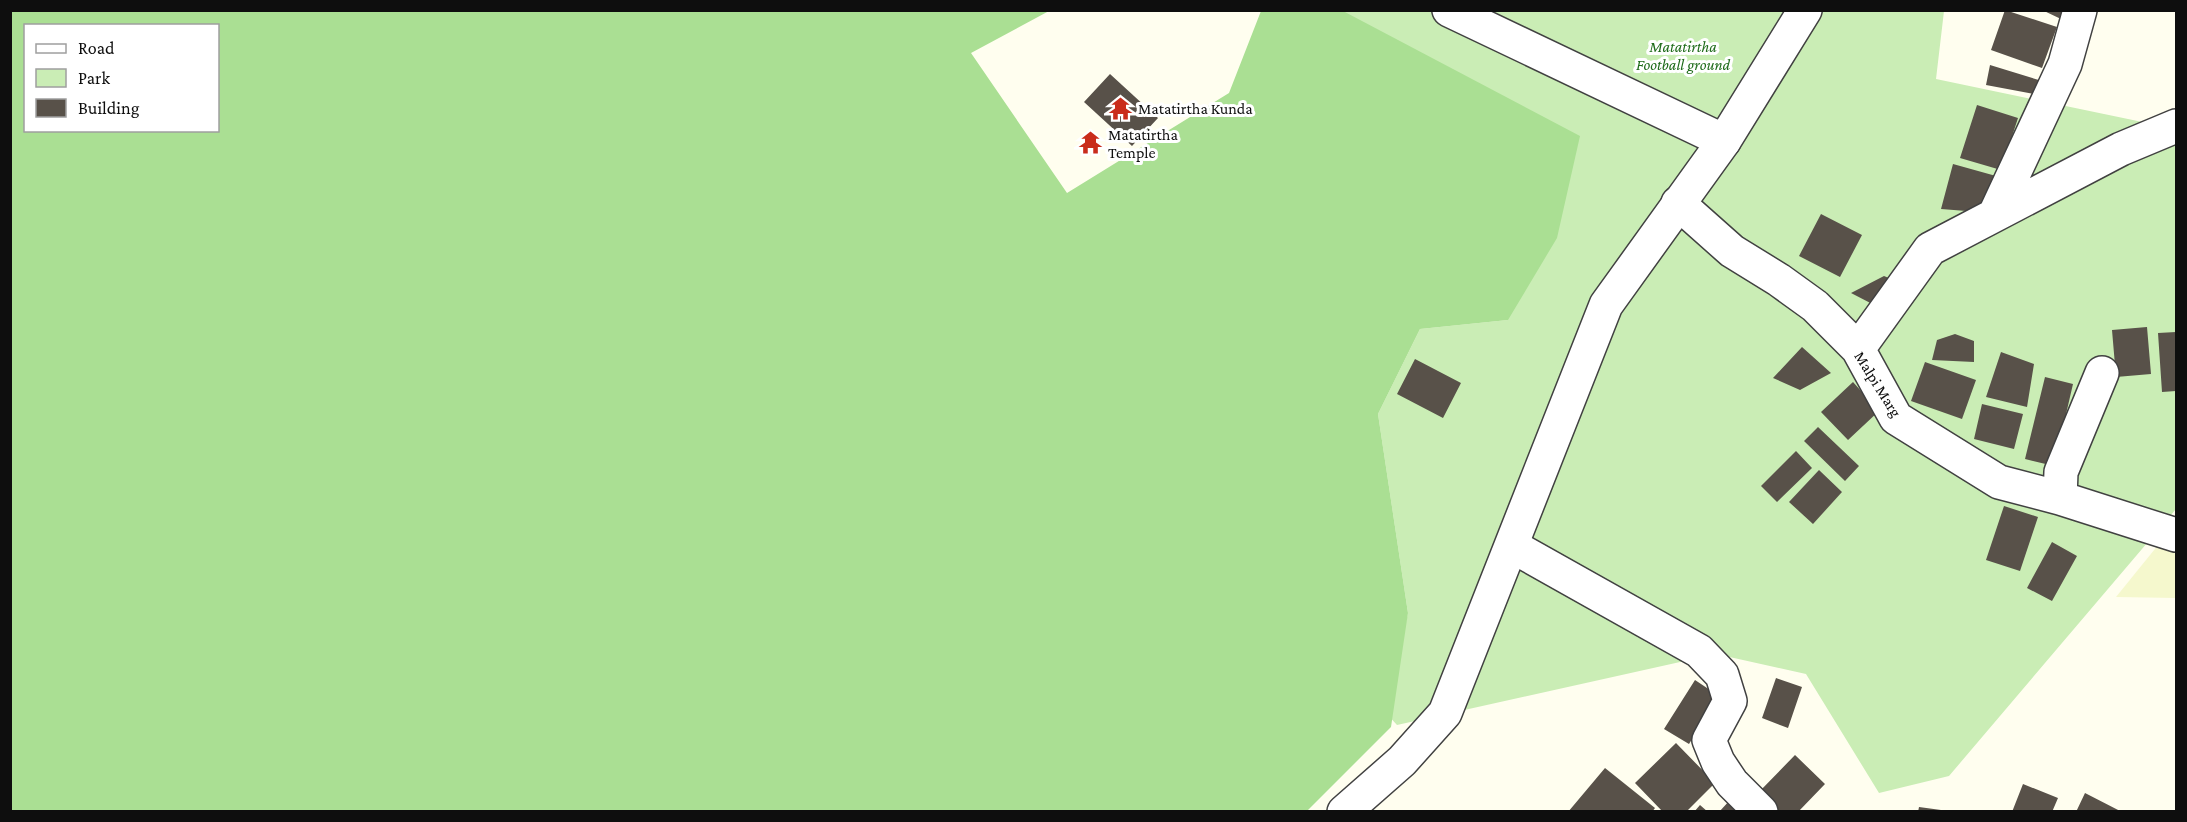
<svg xmlns="http://www.w3.org/2000/svg" width="2187" height="822" font-family="'Crimson Pro',serif">
	<style>
		.farmland { fill: #f5f8cd }
		.green { fill: #caedb5 }
		.forest { fill: #aadf93; fill-rule: evenodd }
		.building { fill: #585149 }
		.lines { fill: none; stroke-linecap: round; stroke-linejoin: round }
		.minor-casing { stroke: #414141; stroke-width: 36 }
		.tertiary-casing { stroke: #414141; stroke-width: 36 }
		.minor { stroke: #fff; stroke-width: 33 }
		.tertiary { stroke: #fff; stroke-width: 33 }
		.labels { text-anchor: middle; dominant-baseline: central; stroke-width: 6; stroke-linejoin: round; paint-order: stroke }
		.park-label { font-size: 16px; font-style: italic; fill: #1e6b19; stroke: #fff }
		.poi-label { font-size: 16px; fill: #0e0e0e; stroke: #fff; text-anchor: start }
		.street-label { font-size: 16px; fill: #0e0e0e; stroke: #fff }
	</style>
	<rect width="100%" height="100%" fill="#fffeef"/>
	<!-- farmland -->
	<path class="farmland" d="M2176,523V598L2116,597Z"/>
	<!-- green -->
	<path class="green" d="M1343,11H1944L1936,79L2176,129V509L1949,776L1879,793L1806,674L1716,654L1397,725L1386,713L1408,613L1378,414L1420,329L1508,320Z"/>
	<!-- forest -->
	<path class="forest" d="M10,11H1049L971,53L1067,193L1229,93L1261,11H1343L1580,136L1557,238L1508,320L1420,329L1378,414L1408,613L1391,727L1307,811H11ZM26,26H218V130H26Z"/>
	<!-- building -->
	<path class="building" d="M2005,10L2057,27L2042,68L1991,50Z
		M2042,10H2065L2061,19Z
		M1990,65L2042,81L2039,95L1986,85Z
		M1110,74L1158,118L1132,146L1084,102Z
		M1977,105L2018,118L2001,170L1960,158Z
		M1953,164L1996,176L1979,212L1941,209Z
		M1821,214L1862,235L1840,277L1799,256Z
		M1884,276L1896,281L1882,309L1851,293Z
		M2147,327L2151,374L2116,377L2112,330Z
		M2176,332V391L2162,392L2158,333Z
		M1955,334L1974,341V362L1932,360L1937,340Z
		M1802,347L1831,373L1800,390L1773,378Z
		M2001,352L2034,364L2027,407L1986,397Z
		M1415,359L1461,383L1443,418L1397,394Z
		M1925,362L1976,380L1962,419L1911,401Z
		M2045,377L2073,384L2054,466L2025,459Z
		M1853,382L1879,411L1848,440L1821,412Z
		M1982,404L2023,414L2014,449L1974,439Z
		M1818,427L1859,466L1845,481L1804,441Z
		M1796,451L1812,468L1777,502L1761,486Z
		M1819,470L1842,492L1813,524L1789,502Z
		M2004,506L2038,517L2020,571L1986,560Z
		M2052,542L2077,556L2052,601L2027,588Z
		M1776,678L1802,687L1788,728L1762,718Z
		M1695,680L1719,696L1689,744L1664,729Z
		M1676,743L1715,783L1686,812H1663L1635,783Z
		M1795,755L1825,784L1798,812H1778L1758,793Z
		M1605,768L1655,808L1652,812H1568Z
		M2023,784L2058,798L2052,812H2012Z
		M2085,793L2122,812H2076Z
		M1730,800L1743,812H1719Z
		M1700,805L1708,812H1694Z
		M1919,807L1941,810V812H1918Z"/>
	<g class="lines">
		<defs>
			<path id="minor" d="M1449,10L1724,141
				M1678,203L1732,251L1779,280L1815,306L1858,349L1896,418L1999,482L2060,498L2176,535
				M1995,214L2065,64L2080,10
				M1858,349L1930,249L2121,149L2176,126
				M2060,498L2061,472L2102,373
				M1512,546L1699,651L1722,675L1730,701L1709,740L1718,762L1732,783L1761,812"/>
			<path id="tertiary" d="M1344,812L1402,761L1445,713L1606,305L1724,141L1805,10"/>
		</defs>
		<!-- minor casing -->
		<use href="#minor" class="minor-casing"/>
		<!-- tertiary casing -->
		<use href="#tertiary" class="tertiary-casing"/>
		<!-- minor -->
		<use href="#minor" class="minor"/>
		<!-- tertiary -->
		<use href="#tertiary" class="tertiary"/>
	</g>
	<!-- icons -->
	<defs>
		<symbol id="temple-bare" viewBox="-9 -9 18 18"><path d="M0-6L5-2H3V0L6.5 2.5H4V6H1.5V3h-3V6H-4V2.5H-6.5L-3 0V-2H-5Z" fill="#c92c1b" stroke="#fff" stroke-width="2.5" paint-order="stroke"/></symbol>
	</defs>
	<g fill-rule="evenodd">
		<use href="#temple-bare" x="1104" y="92" width="33" height="33"/>
		<use href="#temple-bare" x="1074" y="126" width="33" height="33"/>
	</g>
	<g class="labels">
		<!-- park labels -->
		<g class="park-label">
			<text x="1683" y="46">Matatirtha<tspan x="1683" dy="18">Football ground</tspan></text>
		</g>
		<!-- poi labels -->
		<g class="poi-label">
			<text x="1138" y="108">Matatirtha Kunda</text>
			<text x="1108" y="134">Matatirtha<tspan x="1108" dy="18">Temple</tspan></text>
		</g>
		<!-- street labels -->
		<g class="street-label">
			<text transform="translate(1878 384) rotate(58)">Malpi Marg</text>
		</g>
	</g>
	<!-- border -->
	<rect width="2187" height="822" fill="none" stroke="#0e0e0e" stroke-width="24"/>
	<!-- legend -->
	<rect x="24" y="24" width="195" height="108" fill="#ffffff" stroke="#9f9f9f" stroke-width="1.5"/>
	<rect x="36" y="44" width="30" height="9" fill="#ffffff" stroke="#9f9f9f" stroke-width="1.5"/>
	<text x="78" y="54" font-size="18" fill="#0e0e0e">Road</text>
	<rect x="36" y="69" width="30" height="18" fill="#caedb5" stroke="#9f9f9f" stroke-width="1.5"/>
	<text x="78" y="84" font-size="18" fill="#0e0e0e">Park</text>
	<rect x="36" y="99" width="30" height="18" fill="#585149" stroke="#9f9f9f" stroke-width="1.5"/>
	<text x="78" y="114" font-size="18" fill="#0e0e0e">Building</text>
</svg>
